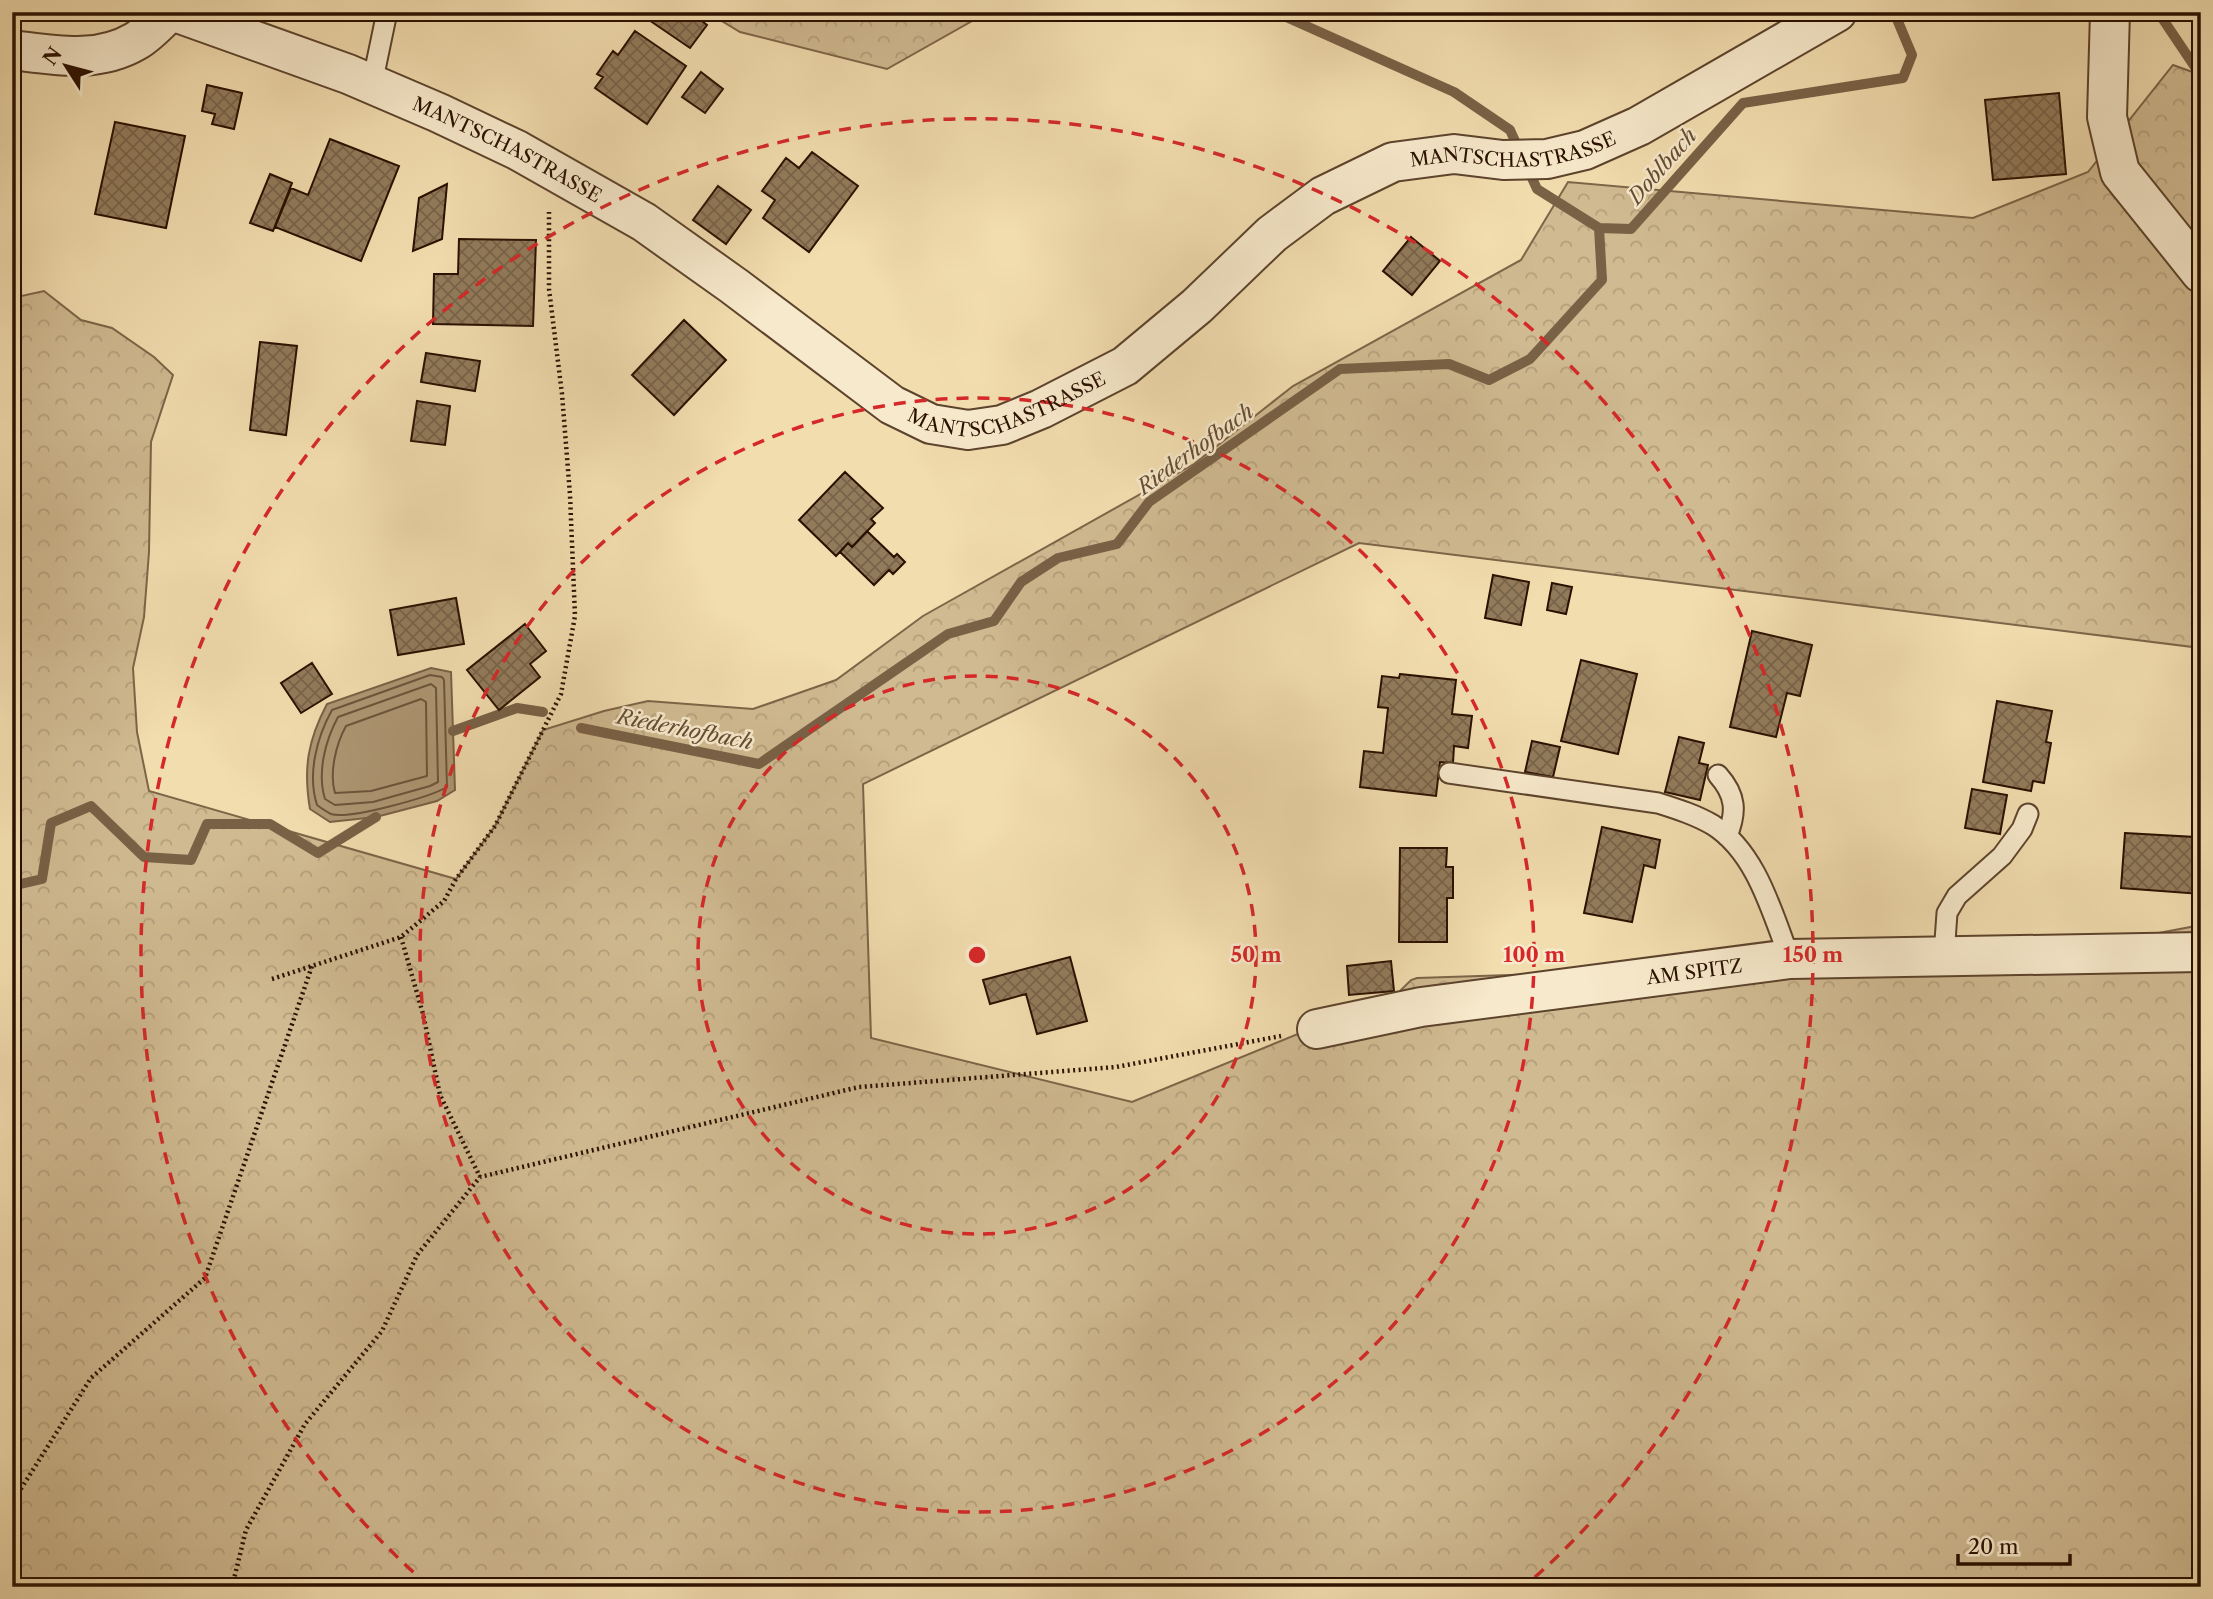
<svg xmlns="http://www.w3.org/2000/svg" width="2213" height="1599" font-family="'Libre Caslon Text',serif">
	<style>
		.forest { fill: url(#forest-crowns); stroke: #7d6548; stroke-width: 2 }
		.water { fill: #ae9774; stroke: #796146; stroke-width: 2 }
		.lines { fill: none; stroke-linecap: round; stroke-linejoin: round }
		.shore { stroke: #6c543a; stroke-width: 2 }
		.stream { stroke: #796146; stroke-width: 10 }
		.building { fill: url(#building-cross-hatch); stroke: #2a1000; stroke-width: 2 }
		.service-casing { stroke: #5c432c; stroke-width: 23 }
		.minor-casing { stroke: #5c432c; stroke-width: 42 }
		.tertiary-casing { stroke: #5c432c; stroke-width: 42 }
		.path { stroke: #2a1000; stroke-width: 4.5; stroke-dasharray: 2 3.5; stroke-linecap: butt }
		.service { stroke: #f7e9cb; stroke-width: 19 }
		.minor { stroke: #f7e9cb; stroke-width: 38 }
		.tertiary { stroke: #f7e9cb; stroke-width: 38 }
		.ring { fill: none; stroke: #d62828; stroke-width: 3.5; stroke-dasharray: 12 9 }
		.labels { text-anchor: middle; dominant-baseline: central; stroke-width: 5; stroke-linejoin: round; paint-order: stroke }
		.street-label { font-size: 19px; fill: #2a1000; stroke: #f7e9cb }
		.water-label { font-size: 21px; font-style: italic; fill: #654d34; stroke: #f7e9cb }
		.centre { fill: #d62828; stroke: #f7e9cb; stroke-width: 3.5 }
		.ring-label { font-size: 21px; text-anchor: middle; font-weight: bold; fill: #d62828; stroke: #f7e9cb; stroke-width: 5; stroke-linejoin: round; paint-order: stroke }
	</style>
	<defs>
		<pattern id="forest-crowns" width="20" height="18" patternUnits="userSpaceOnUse" patternTransform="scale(1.75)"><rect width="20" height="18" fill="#d0ba91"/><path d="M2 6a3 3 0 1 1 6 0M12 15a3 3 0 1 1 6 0" fill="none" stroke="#b39f7b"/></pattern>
		<pattern id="building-cross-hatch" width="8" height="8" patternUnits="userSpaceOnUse" patternTransform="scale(1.75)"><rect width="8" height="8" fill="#927b5b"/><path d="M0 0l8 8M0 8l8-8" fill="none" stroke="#776349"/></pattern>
	</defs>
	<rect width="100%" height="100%" fill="#f2ddaf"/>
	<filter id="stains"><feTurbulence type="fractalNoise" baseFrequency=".00286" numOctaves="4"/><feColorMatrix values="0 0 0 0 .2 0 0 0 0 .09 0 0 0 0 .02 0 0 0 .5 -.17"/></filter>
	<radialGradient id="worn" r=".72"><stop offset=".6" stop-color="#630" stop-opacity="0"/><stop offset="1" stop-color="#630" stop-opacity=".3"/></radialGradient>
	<!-- forest -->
	<path class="forest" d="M707,12H988L887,69L740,32Z
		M2173,65L2201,75V648L1359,543L863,784L871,1038L1132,1102L1398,993L1411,980L1417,978L2021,959L2201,925V1587H12V298L44,291L81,320L112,328L154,357L173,375L151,442L149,552L144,617L133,668L137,732L149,791L456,879L495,826L543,730L604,711L648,701L753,709L836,680L923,616L1194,464L1293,386L1521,260L1568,182L1973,218L2088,172Z"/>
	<!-- water -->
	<path class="water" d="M431,668L451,672L455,790L437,801L376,817L330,822L310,809C303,768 308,740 327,704Z"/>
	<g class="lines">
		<!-- shore -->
		<path class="shore" d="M430,675L442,677L444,680L447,787C430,797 349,820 331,814C327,812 321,808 317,805C307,774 317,737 332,710Z
			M431,684L436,688L438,782L430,786L373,802L335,805L325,799C317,773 325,741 338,717Z
			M421,699L426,702L427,776L371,791L335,793C329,773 336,744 346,726Z"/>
		<!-- stream -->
		<path class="stream" d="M1275,12L1454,92L1510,130L1520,152
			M2158,12L2201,76
			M1527,167L1537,189L1599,228L1631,229L1743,103L1903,78L1912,55L1894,12
			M581,728L759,764L948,634L994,621L1021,582L1058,558L1117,544L1149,502L1340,369L1449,364L1489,380L1530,359L1602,280L1599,228
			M453,731L517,708L543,712
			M12,886L42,879L51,823L91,806L144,857L191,860L207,824H270L318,853L376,817"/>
	</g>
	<!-- building -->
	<path class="building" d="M654,12H690L707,25L690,48L649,20Z
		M635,31L686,66L647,124L595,88L603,77L597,74L613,51L618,55Z
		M701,72L723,89L705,113L682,97Z
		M207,85L242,93L234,129L212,124L215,114L202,111Z
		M2059,93L2066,174L1993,180L1985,100Z
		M115,122L185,136L166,228L95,214Z
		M330,139L399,166L361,261L275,227L291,188L308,195Z
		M812,152L858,186L809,252L763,218L775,200L762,191L786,158L799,168Z
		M270,174L292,183L273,231L250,223Z
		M447,184L442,239L413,251L419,198Z
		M718,186L751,210L726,244L693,220Z
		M1411,237L1440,261L1412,295L1383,271Z
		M459,239L536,240L533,326L433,324L434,274H458Z
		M684,320L726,360L674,415L632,375Z
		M260,342L297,346L286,435L250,430Z
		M426,353L480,361L475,391L421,382Z
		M417,401L450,406L445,445L411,441Z
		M845,472L883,508L871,519L875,523L852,547L848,543L836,556L799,520Z
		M867,531L894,557L897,554L905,562L893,574L889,570L874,585L840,552L848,543L852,547Z
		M1493,575L1529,582L1521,625L1485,618Z
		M1552,583L1572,587L1566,614L1547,610Z
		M456,598L464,644L398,655L390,610Z
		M525,624L546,651L530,664L540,677L499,710L467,670Z
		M1752,631L1812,645L1800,696L1787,693L1776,737L1730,727Z
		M1581,660L1637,674L1618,754L1561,741Z
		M312,663L332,694L301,713L281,683Z
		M1400,674L1456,680L1452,714L1472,716L1468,748L1454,746L1453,763L1440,762L1436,796L1360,787L1364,751L1383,753L1388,708L1378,707L1382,676L1399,678Z
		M1997,701L2052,711L2046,742L2051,743L2044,783L2033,781L2031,791L1983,782Z
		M1679,737L1704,743L1699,763L1708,765L1700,800L1665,792Z
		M1532,741L1560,747L1553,777L1525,772Z
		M1972,789L2007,795L2000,834L1965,828Z
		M1602,827L1660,840L1655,868L1644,865L1632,922L1584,913Z
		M2125,833L2195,837V842H2201V894L2121,888Z
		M1400,848H1447L1446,867H1453V898H1447V942H1399Z
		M1070,957L1087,1021L1037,1034L1026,994L990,1004L983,980Z
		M1391,961L1394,991L1349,995L1347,966Z"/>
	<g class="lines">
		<defs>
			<path id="service" d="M372,84L387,12
				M1449,773L1658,803C1677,809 1696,815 1713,825C1757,853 1772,913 1790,959
				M1718,775C1736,795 1737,812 1727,836
				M1944,955L1947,913L1957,896L2002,856L2022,829L2028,814"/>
			<g id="minor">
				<path d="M12,50C55,55 97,64 136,41C148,34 159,22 169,12"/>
				<path id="s1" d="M1317,1029L1421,1007L1790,959L2201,952"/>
			</g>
			<g id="tertiary">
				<path id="s2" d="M175,12L348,74L439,113L517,150L644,222L734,286L892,405L931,424L968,430L1002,425L1041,409L1125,366L1197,306L1272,234L1323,196L1393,162L1454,154L1503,160L1547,159L1585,150L1639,126L1837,12"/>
				<path d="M2110,12L2107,117L2120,172L2201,273"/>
			</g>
		</defs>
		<!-- service casing -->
		<use href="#service" class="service-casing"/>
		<!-- minor casing -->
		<use href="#minor" class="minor-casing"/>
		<!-- tertiary casing -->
		<use href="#tertiary" class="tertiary-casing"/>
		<!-- path -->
		<path class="path" d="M401,937L423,1014L440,1095L480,1177
			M272,979L401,937L444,901L456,879L495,826L561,694L575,616L570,495L562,394L549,289V212
			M12,1503L91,1378L205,1278L312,966
			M232,1587L246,1530L305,1424L382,1331L417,1255L480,1177L859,1087L1116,1067L1281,1036"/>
		<!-- service -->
		<use href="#service" class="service"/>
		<!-- minor -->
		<use href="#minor" class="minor"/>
		<!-- tertiary -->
		<use href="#tertiary" class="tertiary"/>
	</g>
	<!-- distance rings -->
	<g class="ring">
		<circle cx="977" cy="955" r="279"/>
		<circle cx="977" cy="955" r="557"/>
		<path d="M429 1586A836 836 0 1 1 1525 1586"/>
	</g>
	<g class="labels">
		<!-- street labels -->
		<g class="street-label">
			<text stroke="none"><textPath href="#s2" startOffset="1536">MANTSCHASTRASSE</textPath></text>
			<text stroke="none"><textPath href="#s2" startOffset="360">MANTSCHASTRASSE</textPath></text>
			<text stroke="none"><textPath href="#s2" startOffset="947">MANTSCHASTRASSE</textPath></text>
			<text stroke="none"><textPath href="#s1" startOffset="382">AM SPITZ</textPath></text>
		</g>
		<!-- water labels -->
		<g class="water-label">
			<text transform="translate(1662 166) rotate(-49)">Doblbach</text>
			<text transform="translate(1195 449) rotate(-36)">Riederhofbach</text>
			<text transform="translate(685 729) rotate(11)">Riederhofbach</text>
		</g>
	</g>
	<circle cx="977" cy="955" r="10" class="centre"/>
	<g class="ring-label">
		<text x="1256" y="962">50 m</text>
		<text x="1534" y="962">100 m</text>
		<text x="1813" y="962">150 m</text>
	</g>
	<!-- margin -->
	<rect width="2213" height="1599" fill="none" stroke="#f2ddaf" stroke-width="42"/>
	<rect x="14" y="14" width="2185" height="1571" fill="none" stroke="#2a1000" stroke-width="3.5"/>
	<rect x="21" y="21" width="2171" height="1557" fill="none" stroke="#2a1000" stroke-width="2"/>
	<!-- north arrow -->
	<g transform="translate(66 66) rotate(306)" stroke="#f7e9cb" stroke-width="5" paint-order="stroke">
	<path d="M0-5L12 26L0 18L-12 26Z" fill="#2a1000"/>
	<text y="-10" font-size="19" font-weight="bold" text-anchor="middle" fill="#2a1000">N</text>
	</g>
	<!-- scale -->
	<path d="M1958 1554v10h112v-10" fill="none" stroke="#2a1000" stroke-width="3.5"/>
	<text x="1968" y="1554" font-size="21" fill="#2a1000" stroke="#f7e9cb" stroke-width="5" paint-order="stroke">20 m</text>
	<rect width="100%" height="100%" filter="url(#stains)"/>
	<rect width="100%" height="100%" fill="url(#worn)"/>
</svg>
